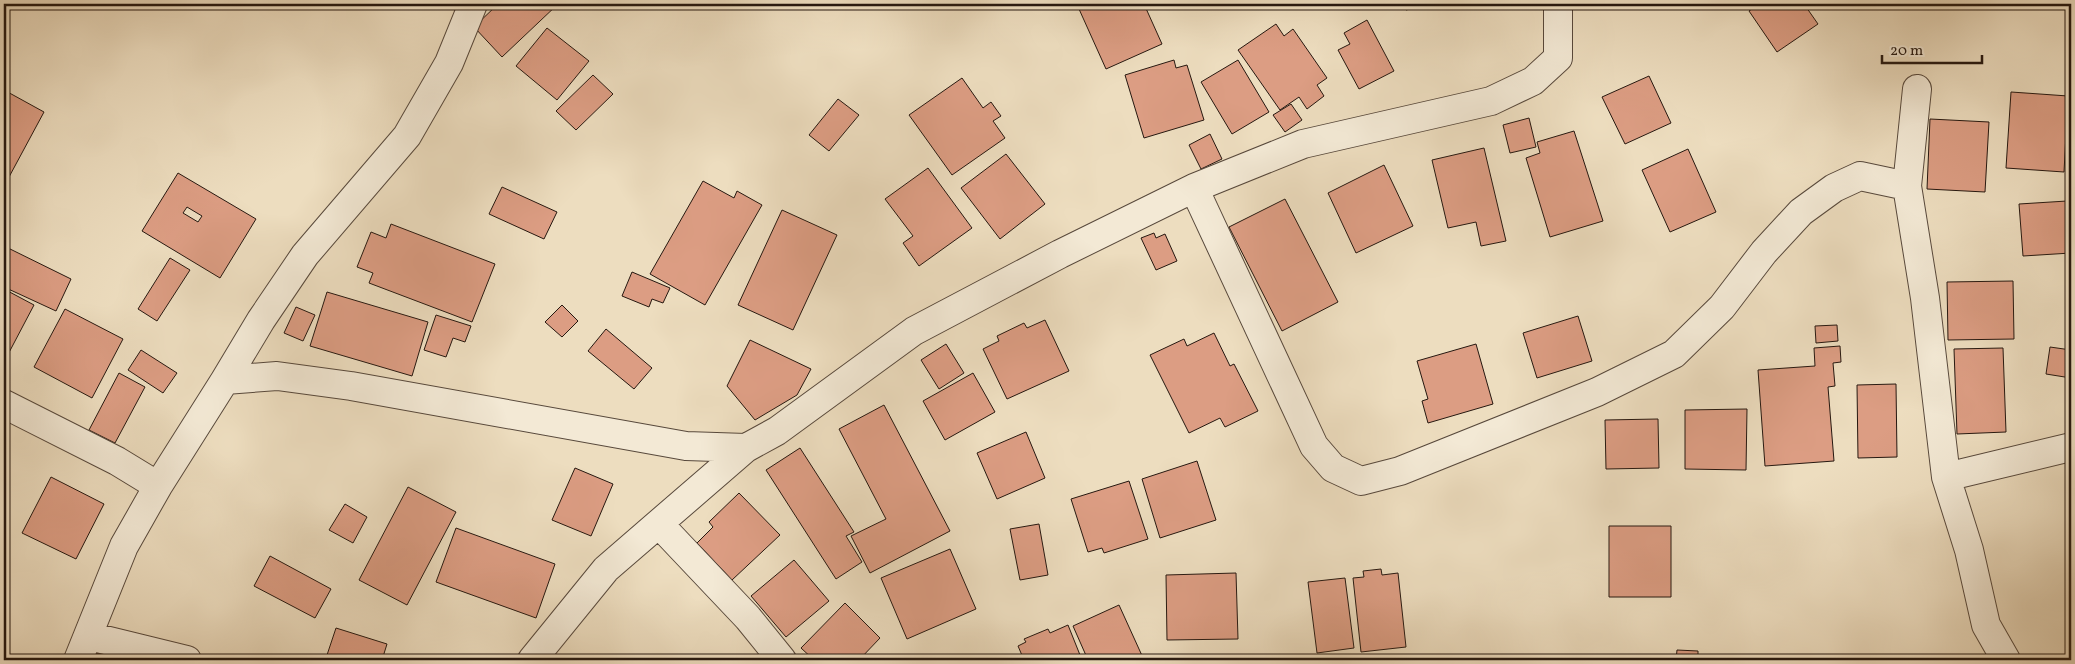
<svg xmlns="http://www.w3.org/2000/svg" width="2075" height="664" font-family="Vollkorn,serif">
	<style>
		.building { fill: #dc9d83; stroke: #261810; fill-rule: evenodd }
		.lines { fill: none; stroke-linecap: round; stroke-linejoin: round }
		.minor-casing { stroke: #58493c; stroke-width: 30 }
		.minor { stroke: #f3e9d5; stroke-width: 28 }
	</style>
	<rect width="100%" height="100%" fill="#edddbf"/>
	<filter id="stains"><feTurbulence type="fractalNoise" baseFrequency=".004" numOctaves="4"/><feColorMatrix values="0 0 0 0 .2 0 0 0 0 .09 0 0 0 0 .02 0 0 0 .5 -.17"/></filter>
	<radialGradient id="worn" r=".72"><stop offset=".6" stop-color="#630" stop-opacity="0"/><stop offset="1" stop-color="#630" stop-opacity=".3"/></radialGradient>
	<!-- building -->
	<path class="building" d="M498,4H558L502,57L474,27Z
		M1091,4H1144L1162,44L1106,69L1079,9Z
		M1405,4H1426V5L1406,10Z
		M1759,4H1804L1818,24L1777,52L1749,11Z
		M1367,20L1394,71L1359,89L1338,50L1350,44L1344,33Z
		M1276,24L1284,36L1293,29L1327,78L1317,85L1324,96L1307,109L1299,97L1280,110L1238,50Z
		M547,28L589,61L557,100L516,66Z
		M1174,60L1176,68L1187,65L1204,120L1144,138L1125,75Z
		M1238,60L1269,112L1232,134L1201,82Z
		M593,75L613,94L576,130L556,111Z
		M1649,76L1671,123L1625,144L1602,97Z
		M962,78L983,108L991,102L1001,116L993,121L1005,138L952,175L909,115Z
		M4,90L44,112L9,177L4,175Z
		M2011,92L2068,96L2064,172L2006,168Z
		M838,99L859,115L829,151L809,135Z
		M1291,104L1302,120L1285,132L1273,115Z
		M1529,118L1536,147L1510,153L1503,125Z
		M1930,119L1989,122L1985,192L1927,189Z
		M1574,131L1603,221L1550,237L1526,158L1540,153L1537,142Z
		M1210,134L1222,159L1201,169L1189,145Z
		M1484,148L1506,241L1481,246L1476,222L1448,228L1432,160Z
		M1688,149L1716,212L1670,232L1642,170Z
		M1006,154L1045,204L1000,239L961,188Z
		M1384,165L1413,226L1356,253L1328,193Z
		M928,168L972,228L919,266L903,243L913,236L885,199Z
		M178,173L256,219L220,278L142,231ZM187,207L202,216L198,222L183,213Z
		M703,181L734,198L737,191L762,205L705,305L650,274Z
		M502,187L557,212L544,239L489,214Z
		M1285,199L1338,302L1282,331L1229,227Z
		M2067,201L2071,253L2023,256L2019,204Z
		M782,210L837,235L793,330L738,305Z
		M391,224L495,264L472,322L369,283L373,273L357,267L371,232L386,238Z
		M1154,233L1156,238L1165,234L1177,261L1156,270L1141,238Z
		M4,246L71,279L56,311L4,287Z
		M170,258L190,270L157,321L138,309Z
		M632,272L670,288L663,303L652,299L649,307L622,296Z
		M2013,281L2014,339L1948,340L1947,282Z
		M4,289L34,305L4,362Z
		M327,292L428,322L412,376L310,346Z
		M562,305L578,321L562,337L545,322Z
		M296,307L315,315L303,341L284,333Z
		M65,309L123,339L92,398L34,367Z
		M436,315L471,326L465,342L453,338L446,357L424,350Z
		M1578,316L1592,361L1537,378L1523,333Z
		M1045,320L1069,371L1007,399L983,349L999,341L997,336L1024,323L1027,328Z
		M1837,325L1838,341L1816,343L1815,326Z
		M606,329L652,368L634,389L588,351Z
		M1214,333L1230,366L1234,364L1258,411L1225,427L1220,418L1189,433L1150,355L1184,339L1187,346Z
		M750,340L811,369L797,395L755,420L727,386Z
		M946,344L964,373L939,389L921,360Z
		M1476,344L1493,404L1428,423L1422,401L1428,399L1417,361Z
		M1840,346L1841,362L1833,363L1835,386L1828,387L1834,461L1765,466L1758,370L1815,366L1814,348Z
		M2050,347L2071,350V378L2046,374Z
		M2003,348L2006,432L1957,434L1954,349Z
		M141,350L177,373L163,393L128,370Z
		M119,373L145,387L115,443L89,430Z
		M973,373L995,412L945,440L923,401Z
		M1896,384L1897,457L1858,458L1857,385Z
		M884,405L950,531L870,573L851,536L886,519L839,429Z
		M1747,409L1746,470L1685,469V410Z
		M1658,419L1659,468L1606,469L1605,420Z
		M1026,432L1045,478L997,499L977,453Z
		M800,448L854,532L846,536L862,562L836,579L766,470Z
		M1197,461L1216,520L1160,538L1142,479Z
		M575,468L613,484L591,536L552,520Z
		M51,477L104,504L76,559L22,533Z
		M1129,481L1148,539L1104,553L1102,548L1088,552L1071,499Z
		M408,487L456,512L407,605L359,580Z
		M739,493L780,535L732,580L697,543L713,527L709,522Z
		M345,504L367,517L353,543L329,530Z
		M1039,524L1048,575L1020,580L1010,529Z
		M1609,526H1671V597H1609Z
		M456,528L555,564L536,618L436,582Z
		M950,549L976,609L907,639L881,578Z
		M270,556L331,589L315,618L254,586Z
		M794,560L829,601L786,637L751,596Z
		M1381,569L1382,575L1398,573L1406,647L1361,652L1353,578L1364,577L1363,571Z
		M1236,573L1238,639L1167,640L1166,575Z
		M1345,578L1354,648L1317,653L1308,582Z
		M845,603L880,638L859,660H814L801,648Z
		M1119,605L1144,660H1088L1073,626Z
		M1068,625L1082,660H1024L1018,646L1026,642L1024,639L1048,629L1050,633Z
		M336,628L387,644L382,660H343L327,655Z
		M1677,650L1698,651V660H1676Z
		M1539,657L1589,659V660H1539Z
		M1957,657L1958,660H1934Z"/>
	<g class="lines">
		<defs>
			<path id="minor" d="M1917,89L1907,186L1925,298L1946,477L1969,550L1986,625L2006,660
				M1194,188L1314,446L1333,468L1361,481L1400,471L1597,392L1674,354L1722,307L1764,252L1801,212L1834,188L1860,176L1907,186
				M225,380L261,320L305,255L407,136L449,63L473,4
				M4,404L117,461L158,486
				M1946,477L2071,447
				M659,524L748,618L782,660
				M89,636L187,660
				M78,660L124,546L158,486L225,380L277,376L351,386L686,446L746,448L777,431L914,331L1060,254L1194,188L1303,144L1491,101L1533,81L1558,58V4
				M532,660L606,569L746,448"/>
		</defs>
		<!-- minor casing -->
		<use href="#minor" class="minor-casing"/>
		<!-- minor -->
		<use href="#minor" class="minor"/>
	</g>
	<!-- margin -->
	<rect width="2075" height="664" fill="none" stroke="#edddbf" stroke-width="20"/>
	<rect x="5" y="5" width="2065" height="654" fill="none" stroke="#261810" stroke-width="2.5"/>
	<rect x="10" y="10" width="2055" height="644" fill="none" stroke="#261810"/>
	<!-- scale -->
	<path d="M1882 55v8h100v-8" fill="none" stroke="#261810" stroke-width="2.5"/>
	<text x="1890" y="55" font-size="15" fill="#261810" stroke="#f3e9d5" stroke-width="4" paint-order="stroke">20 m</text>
	<rect width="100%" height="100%" filter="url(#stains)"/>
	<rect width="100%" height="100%" fill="url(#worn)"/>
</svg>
